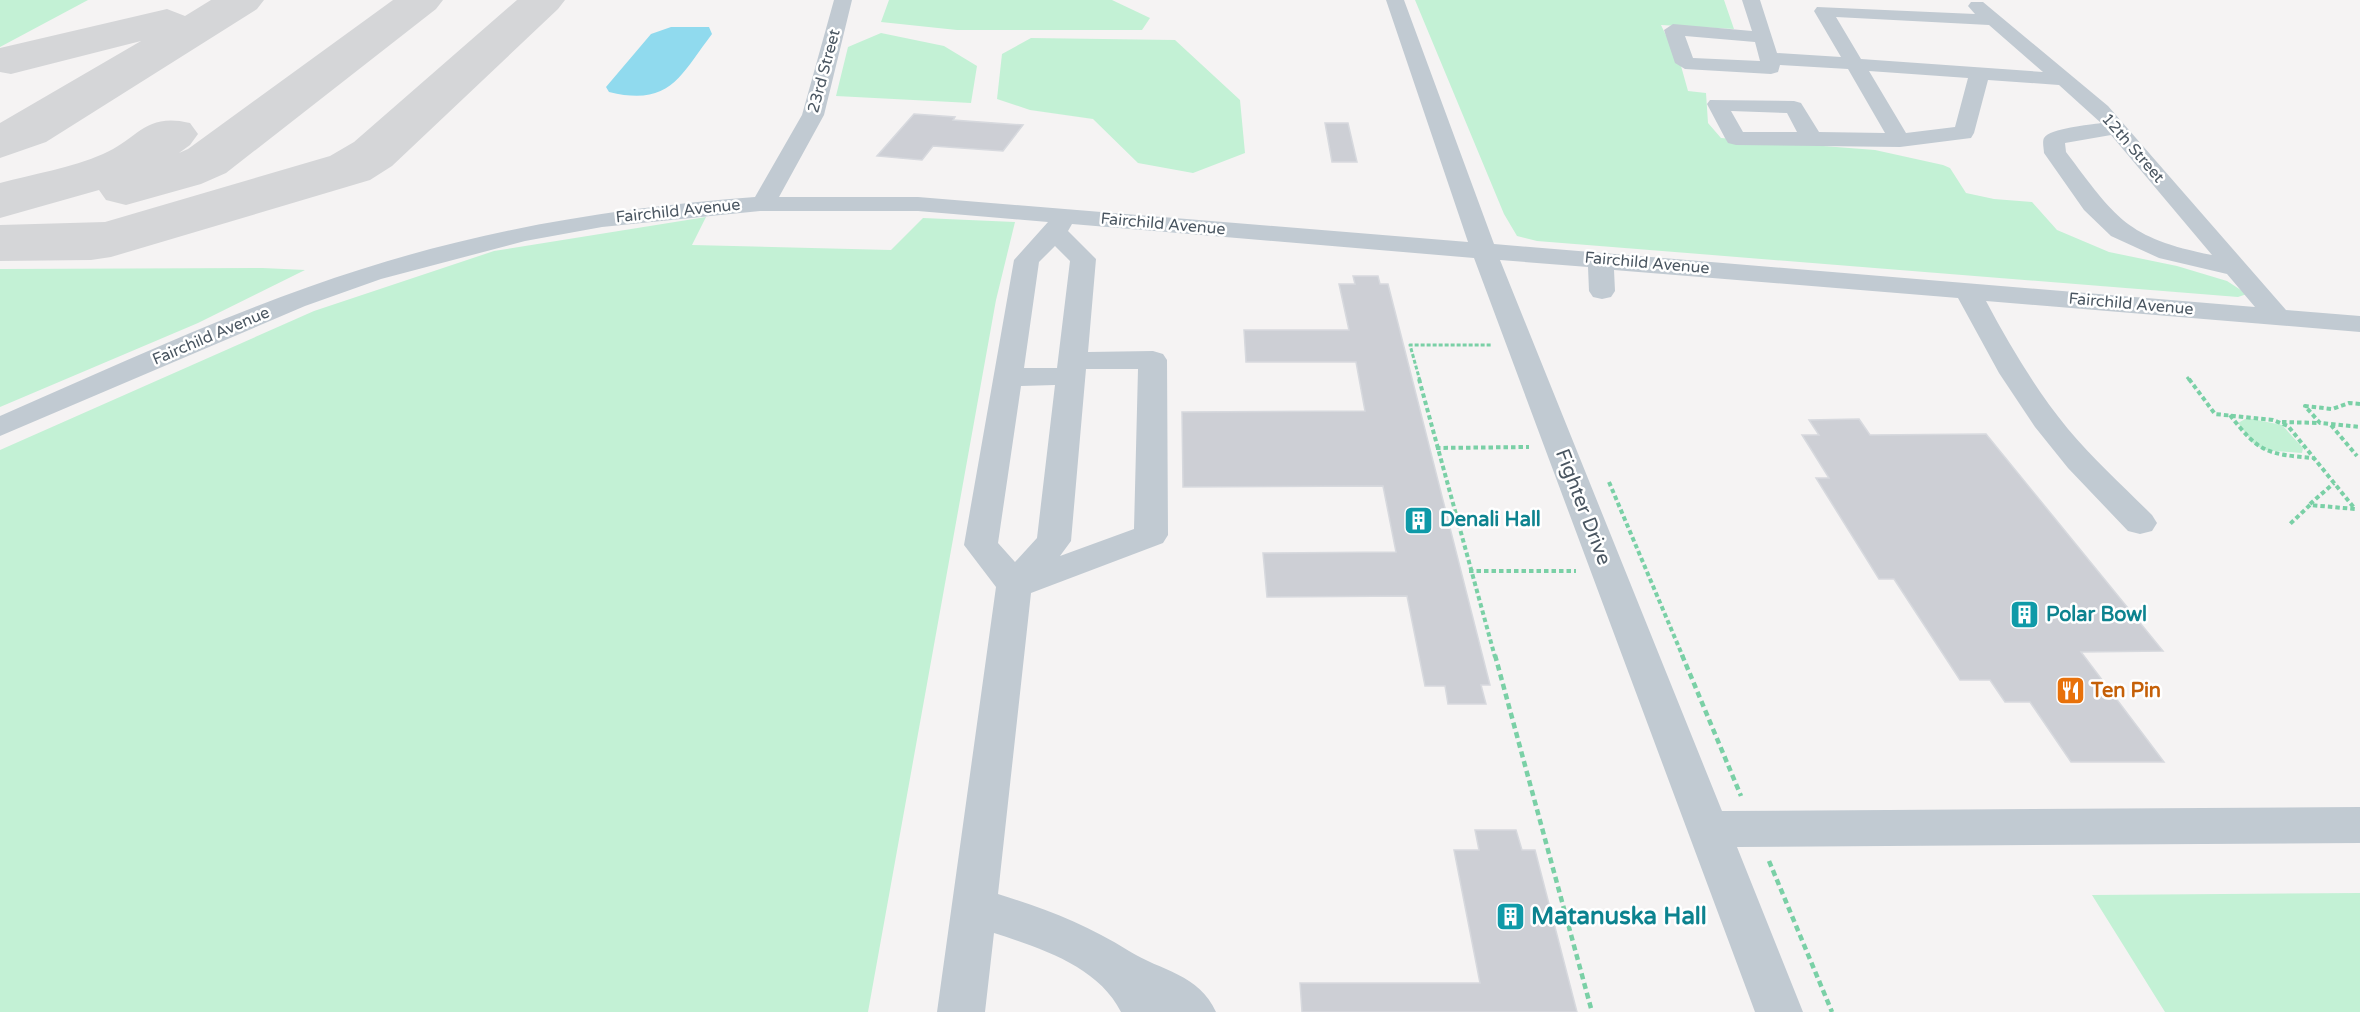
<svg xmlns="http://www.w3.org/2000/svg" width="2360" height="1012" font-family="'Varela Round',sans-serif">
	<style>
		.green { fill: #c3f1d5 }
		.water { fill: #90daee }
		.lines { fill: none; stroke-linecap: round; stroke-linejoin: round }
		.taxiway { fill: #d5d6d8; fill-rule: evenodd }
		.building { fill: #cdcfd5; stroke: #d7d9de; stroke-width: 1.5 }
		.path-far2 { stroke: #7ad0a6; stroke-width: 3; stroke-dasharray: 4 2; stroke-linecap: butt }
		.path-far1 { stroke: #7ad0a6; stroke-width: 4; stroke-dasharray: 4.5 3; stroke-linecap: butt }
		.path { stroke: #7ad0a6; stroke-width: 4.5; stroke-dasharray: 6 4; stroke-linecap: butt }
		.minor { fill: #c1cad2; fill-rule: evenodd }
		.labels { text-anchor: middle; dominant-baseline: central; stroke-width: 5; stroke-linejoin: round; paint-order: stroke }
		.far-street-label { font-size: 16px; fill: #4a5661; stroke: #fff }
		.street-label { font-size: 20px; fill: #4a5661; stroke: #fff }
		.culture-label { font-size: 20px; font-weight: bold; fill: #0d838f; stroke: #fff; text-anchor: start }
		.food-label { font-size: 20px; font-weight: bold; fill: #c56008; stroke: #fff; text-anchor: start }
		.near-culture-label { font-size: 24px; font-weight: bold; fill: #0d838f; stroke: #fff; text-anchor: start }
	</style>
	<rect width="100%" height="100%" fill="#f5f3f3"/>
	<!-- green -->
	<path class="green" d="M0,0H88L0,47Z
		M889,0H1112L1150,18L1142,30H957L881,22Z
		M1415,0H1724L1734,29L1661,25L1681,66L1688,91L1706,93L1708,123L1721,138L1875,150L1943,165L1950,168L1966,193L1994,199L2032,202L2057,230L2109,252L2177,266L2227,281L2247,294L2238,297L1537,241L1517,236L1504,214Z
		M881,33L944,46L977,66L971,103L836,96L848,47Z
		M1031,38L1175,40L1240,100L1245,153L1193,173L1138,163L1093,119L1030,110L997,99L1002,54Z
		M706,217L692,245L891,250L923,218L1015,222L996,300L868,1012H0V450L314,311L494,251Z
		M263,268L305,270L198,323L0,407V269Z
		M2247,418L2282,425L2303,448L2302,453L2264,450L2253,443L2238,423Z
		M2360,893V1012H2165L2092,895Z"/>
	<!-- water -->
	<path class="water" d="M671,27H709L712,34C680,76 670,107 609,92L606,87L651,34Z"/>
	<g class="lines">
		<!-- taxiway -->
		<path class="taxiway" d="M211,0H264L257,9L46,142L0,158V123L141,41L11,74L0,72V48L167,9L185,16Z
			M393,0H443L436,9L226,173L201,184L126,205L106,200L99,190L0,218V183C33,174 71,168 103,154C138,139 145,112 190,123L198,134L190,145L179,153L188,149Z
			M517,0H565L558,9L392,166L370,180L111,257L91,260L0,261V225L105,222L330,156L354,142Z"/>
	</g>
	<!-- building -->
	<path class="building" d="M914,114L955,117L953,120L1023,125L1003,151L933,146L922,160L877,156Z
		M1325,123H1348L1357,162H1332Z
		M1353,276H1378L1380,284H1388L1490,685H1481L1486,704H1448L1445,686H1425L1407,596L1267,597L1263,553L1396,552L1383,486L1183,487L1182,412L1365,411L1356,362H1246L1244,330H1349L1339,284H1355Z
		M1859,419L1870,435L1986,434L2163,651L2081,652L2164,762H2071L2030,702H2005L1990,680H1960L1894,579H1879L1816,478H1829L1802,435H1819L1809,420Z
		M1475,830H1516L1522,850H1535L1577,1012H1302L1300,983H1480L1454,850H1479Z"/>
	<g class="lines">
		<!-- path-far2 -->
		<path class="path-far2" d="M2187,377L2190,381
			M1420,381L1410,345H1491"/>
		<!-- path-far1 -->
		<path class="path-far1" d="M1419,379L1495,657
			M2189,379L2215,414L2273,420L2288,426L2355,509L2310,505L2290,524
			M2360,404L2349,403L2332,409L2305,406L2320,423L2360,427
			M2230,415C2259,453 2267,454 2313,458
			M2282,422L2319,423
			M2331,425L2357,456
			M1436,448L1529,447
			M1609,482L1683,657
			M2310,504L2334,483
			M1469,571H1576"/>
		<!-- path -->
		<path class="path" d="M1495,655L1592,1012
			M1682,655L1741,796
			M1769,861L1832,1012"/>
		<!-- minor -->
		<path class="minor" d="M834,0H852L824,115L779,197H918L1468,242L1386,0H1404L1494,244L2255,307L2227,274L2159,258L2111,236L2084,210L2044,153C2044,149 2042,142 2044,138C2050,128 2090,125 2101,123L2059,85L1988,80L1974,133L1971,138L1963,139L1900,147L1736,145L1728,143L1725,138L1707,104L1710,100L1794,101L1801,103L1819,132L1885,133L1848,69L1780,65L1778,72L1771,74L1685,69L1675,63L1664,30L1673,24L1752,31L1742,0H1760L1777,53L1841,57L1814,11L1817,7L1975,14L1968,6L1971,2H1983L2108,106L2286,310L2360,316V332L1986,301C2010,346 2036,390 2068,429C2094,460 2124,487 2152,515L2157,523L2152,531L2140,534L2128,531L2068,468L2035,427L1999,373L1958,298L1614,270L1615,291L1611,297L1602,299L1593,297L1589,291L1588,267L1500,260L1722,811L2360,807V843L1737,847L1803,1012H1755L1474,258L1072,224L1068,231L1096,259L1088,352L1153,351L1163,354L1167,360L1168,535L1163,543L1031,593L998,894C1046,909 1086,924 1129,951C1161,971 1199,974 1216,1012H1121C1098,966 1040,948 994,933L985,1012H937L996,587L964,545L1014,260L1048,222L918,211H760L602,227L525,241L381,279L305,306L0,436V416C119,364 238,308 362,269C490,228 621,207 755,197L802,115ZM1836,17L1989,25L2043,72L1861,59ZM1685,36L1755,42L1760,61L1693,58ZM1869,71L1968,78L1955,127L1906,133ZM1731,111L1787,113L1797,132H1743ZM2111,135L2212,255C2126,238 2116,218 2066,152L2065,143ZM1055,246L1070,261L1057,368H1024L1039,262ZM1086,369H1138L1134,529L1060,556L1071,541ZM1055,385L1037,538L1015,562L998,543L1021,386Z"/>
	</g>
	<!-- icons -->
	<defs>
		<symbol id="building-square" viewBox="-11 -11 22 22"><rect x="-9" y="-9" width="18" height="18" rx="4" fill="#0f9aa8" stroke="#fff"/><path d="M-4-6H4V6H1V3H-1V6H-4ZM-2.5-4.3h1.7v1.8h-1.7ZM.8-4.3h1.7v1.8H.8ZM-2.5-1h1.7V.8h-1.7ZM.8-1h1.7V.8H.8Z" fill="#fff"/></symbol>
		<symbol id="restaurant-square" viewBox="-11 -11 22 22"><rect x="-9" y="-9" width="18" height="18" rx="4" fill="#e8710a" stroke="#fff"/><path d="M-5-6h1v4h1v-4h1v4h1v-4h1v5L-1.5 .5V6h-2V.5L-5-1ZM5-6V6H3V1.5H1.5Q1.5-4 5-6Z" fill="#fff"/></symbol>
	</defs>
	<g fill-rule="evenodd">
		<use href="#building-square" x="1402" y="504" width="33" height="33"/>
		<use href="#building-square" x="2008" y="598" width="33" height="33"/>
		<use href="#restaurant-square" x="2054" y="674" width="33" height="33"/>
		<use href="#building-square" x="1494" y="900" width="33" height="33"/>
	</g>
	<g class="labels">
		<!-- far-street labels -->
		<g class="far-street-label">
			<text transform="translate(824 71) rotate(-75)">23rd Street</text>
			<text transform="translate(2133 148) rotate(49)">12th Street</text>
			<text transform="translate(678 211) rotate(-6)">Fairchild Avenue</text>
			<text transform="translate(1163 224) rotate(5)">Fairchild Avenue</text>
			<text transform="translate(1647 263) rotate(5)">Fairchild Avenue</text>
			<text transform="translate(2131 304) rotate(5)">Fairchild Avenue</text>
			<text transform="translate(211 336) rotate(-23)">Fairchild Avenue</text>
		</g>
		<!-- street labels -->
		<g class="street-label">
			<text transform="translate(1583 507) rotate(69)">Fighter Drive</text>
		</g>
		<!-- culture labels -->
		<g class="culture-label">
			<text x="1440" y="520">Denali Hall</text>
			<text x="2046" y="615">Polar Bowl</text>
		</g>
		<!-- food labels -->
		<g class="food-label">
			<text x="2091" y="691">Ten Pin</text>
		</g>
		<!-- near-culture labels -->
		<g class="near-culture-label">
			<text x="1531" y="916">Matanuska Hall</text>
		</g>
	</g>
</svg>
